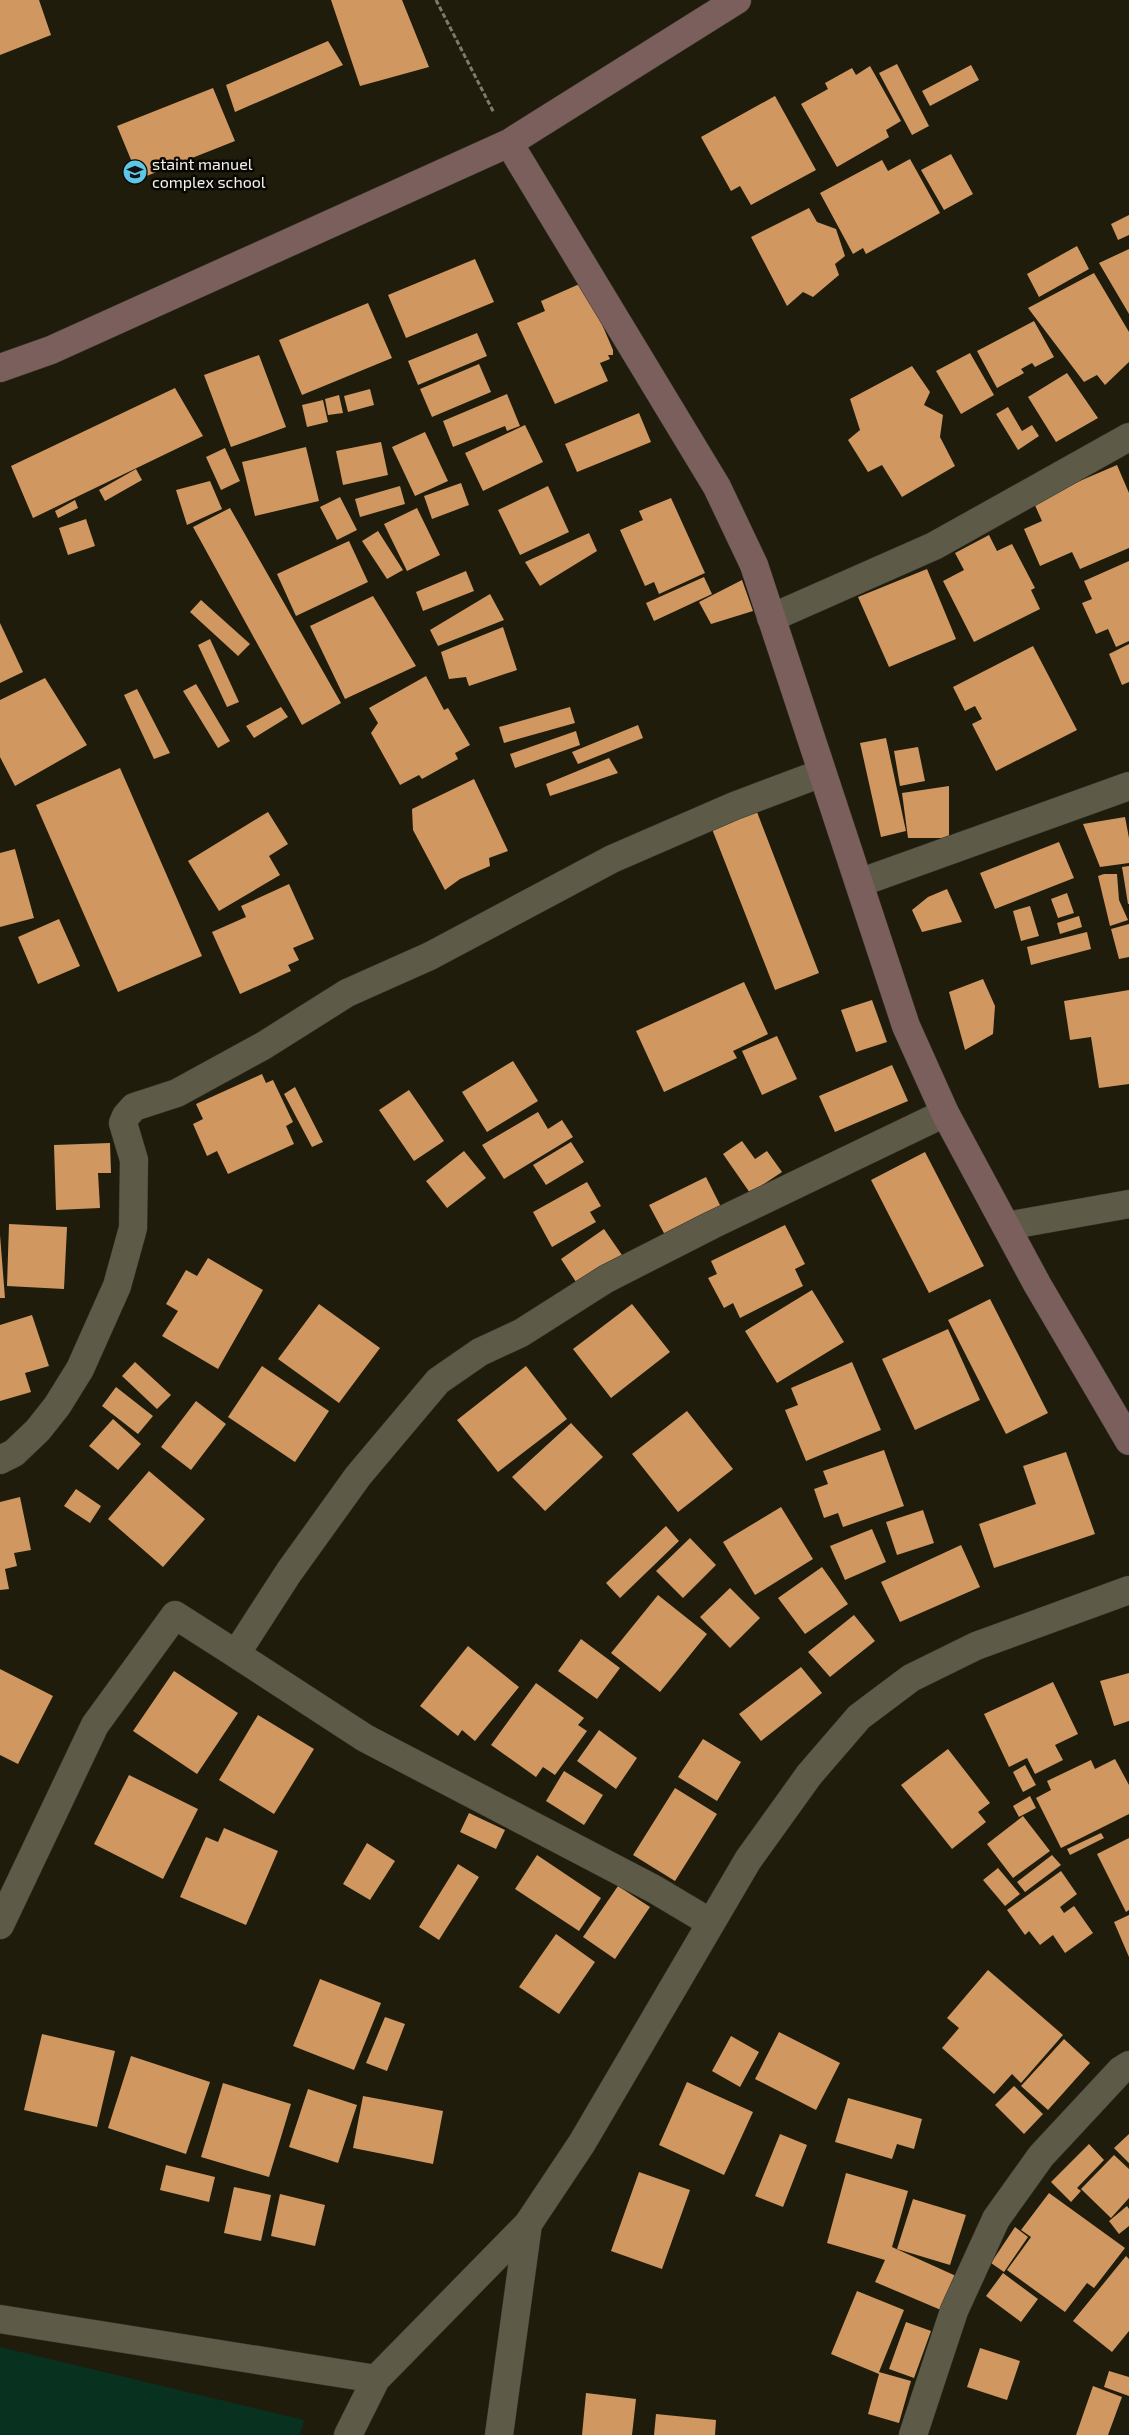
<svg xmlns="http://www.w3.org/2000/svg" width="1129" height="2435" font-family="'Exo 2',sans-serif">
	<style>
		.green { fill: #08311f }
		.building { fill: #d09860 }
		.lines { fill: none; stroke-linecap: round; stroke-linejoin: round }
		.street-casing { stroke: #38362f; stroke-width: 29 }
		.secondary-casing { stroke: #38362f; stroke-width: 29 }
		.path { stroke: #7d7b6d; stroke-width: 3; stroke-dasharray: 5 2.5; stroke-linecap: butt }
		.street { stroke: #5d5a48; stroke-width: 28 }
		.secondary { stroke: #7b5f5c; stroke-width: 28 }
		.labels { text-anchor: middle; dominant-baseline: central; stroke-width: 5; stroke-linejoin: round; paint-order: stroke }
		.poi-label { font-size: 16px; fill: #f5f3e9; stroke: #080703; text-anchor: start }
	</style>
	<rect width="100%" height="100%" fill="#1f1c0c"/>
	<!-- green -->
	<path class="green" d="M0,2347L304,2420L300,2435H0Z"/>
	<!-- building -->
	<path class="building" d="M0,0H39L51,35L0,55Z
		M331,0H402L429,67L360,86Z
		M328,41L343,65L235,112L226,85Z
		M897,64L929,126L912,135L879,73Z
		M971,65L979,80L930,106L922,91Z
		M870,66L901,121L886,130L889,137L837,167L801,104L828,89L825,83L852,68L856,75Z
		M213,88L235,141L139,179L117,126Z
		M775,96L816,170L751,205L740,186L731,191L701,137Z
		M951,154L973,194L944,210L921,170Z
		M910,159L940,213L866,254L863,248L853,254L820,193L882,160L888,171Z
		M809,208L817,222L836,229L845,256L835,264L839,275L813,297L803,292L787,306L751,237Z
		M1129,215V235L1118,240L1111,224Z
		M1077,246L1089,269L1039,297L1027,274Z
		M1129,249V314L1099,263Z
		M475,259L494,302L406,338L388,295Z
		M1094,273L1129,332V362L1105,385L1097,375L1084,382L1028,308Z
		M584,282L613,350V355H608L610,359L600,363L608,381L555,404L517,323L545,311L541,301Z
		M368,303L392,358L302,395L279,340Z
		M1034,321L1054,357L1035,367L1032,363L1021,369L1024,373L997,388L977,351Z
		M477,333L487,356L418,385L408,361Z
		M970,353L994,395L961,414L936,371Z
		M259,355L286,427L231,447L204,375Z
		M479,364L491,392L432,417L420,389Z
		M912,366L930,392L924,405L943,415L940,437L955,466L902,497L882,465L868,472L848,440L860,430L850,399Z
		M1067,373L1098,418L1056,442L1028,397Z
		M175,388L203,436L33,518L11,466Z
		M370,389L374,405L348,412L344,396Z
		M507,394L520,426L507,431L505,426L453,447L443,421Z
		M339,395L343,413L328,415L325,399Z
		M323,400L328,422L307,427L302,405Z
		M1008,407L1022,431L1032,425L1039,436L1018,450L996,414Z
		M639,413L651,442L577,472L565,444Z
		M525,425L543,462L483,491L465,453Z
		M425,432L448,481L415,496L392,447Z
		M381,442L388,475L343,485L336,451Z
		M306,447L319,501L255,516L242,462Z
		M225,448L240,481L221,490L206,457Z
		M1117,465L1129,493V548L1080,569L1072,552L1040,566L1024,529L1042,521L1033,501Z
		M136,469L142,480L105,501L99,490Z
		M210,481L222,509L187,525L176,490Z
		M461,483L469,505L432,519L424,496Z
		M400,486L405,504L360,517L355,499Z
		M548,486L569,532L520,555L498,510Z
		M340,497L357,530L337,540L320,507Z
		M671,498L705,573L659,594L654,582L645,586L620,530L643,520L639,511Z
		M75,500L78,508L58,518L55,511Z
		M230,508L341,703L302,725L193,527Z
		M417,508L440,555L407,571L384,524Z
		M86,519L95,546L68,555L59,528Z
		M378,531L403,570L387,579L362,541Z
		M589,533L597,551L540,586L525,562Z
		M989,535L997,551L1012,544L1035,588L1031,590L1040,609L974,642L943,581L964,570L955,553Z
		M349,541L368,582L296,616L277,574Z
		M1129,561V641L1116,647L1108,629L1096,634L1082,603L1092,599L1084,581Z
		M927,569L956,639L889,667L858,597Z
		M466,571L474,591L423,611L416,592Z
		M704,577L712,594L654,621L646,603Z
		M742,580L753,611L711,624L699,602Z
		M490,594L504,620L438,646L430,630Z
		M373,596L416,666L345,699L310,626Z
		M201,600L250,644L238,656L190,612Z
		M0,623L23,672L0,683Z
		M503,627L517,670L469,686L466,677L449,679L441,652Z
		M210,639L239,702L227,707L198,645Z
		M1129,644V682L1122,685L1109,654Z
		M1033,646L1077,730L996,771L972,724L982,719L975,706L965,711L953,687Z
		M426,676L444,710L448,708L470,745L455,753L458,759L422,779L419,775L400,785L371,733L378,723L369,708Z
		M45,678L87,745L15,786L0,757V700Z
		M196,684L230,741L218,748L183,691Z
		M137,689L170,753L154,759L124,695Z
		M281,707L288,717L254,738L246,726Z
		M570,707L575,723L504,743L499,727Z
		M638,725L643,738L578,764L572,752Z
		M576,731L580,745L515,768L510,754Z
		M886,738L906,831L881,837L860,743Z
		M918,747L925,781L900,786L894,751Z
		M609,758L618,773L550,796L546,784Z
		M120,768L202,956L118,992L36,805Z
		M474,779L508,851L489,858L490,866L460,879L445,890L413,830L412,809Z
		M949,786V838H908L902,793Z
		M268,812L288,844L269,856L280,875L219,911L188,861Z
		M757,812L819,973L775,990L712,829Z
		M1125,817L1129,838V863L1100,867L1083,824Z
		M1059,842L1074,878L995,909L980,873Z
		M15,849L34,918L0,927V853Z
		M1129,866V904H1128L1122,867Z
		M1104,874H1117L1119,900L1128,920L1110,926L1098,876Z
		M289,884L314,939L293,948L299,960L288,965L291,971L240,994L212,932L246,917L241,906Z
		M947,889L962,922L922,932L912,910L928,897Z
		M1067,893L1074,913L1058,918L1051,899Z
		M1030,906L1039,936L1021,941L1013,911Z
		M1079,916L1082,927L1060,934L1057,923Z
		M59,919L80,966L38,984L18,937Z
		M1129,924V957L1119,959L1111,929Z
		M1087,932L1091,949L1031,965L1027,947Z
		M983,979L995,1006L993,1034L965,1050L949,992Z
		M744,982L768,1034L733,1051L737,1058L664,1092L636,1031Z
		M1129,990V1084L1099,1088L1091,1037L1070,1040L1064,1001Z
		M872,1000L887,1042L856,1052L841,1010Z
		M777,1036L797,1079L762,1095L742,1051Z
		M513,1061L538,1101L487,1132L462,1092Z
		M892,1065L908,1101L835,1132L819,1096Z
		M262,1074L266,1083L273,1080L293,1122L286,1126L294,1144L228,1174L217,1151L207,1156L193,1124L203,1119L196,1104Z
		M295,1087L323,1142L312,1147L284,1094Z
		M409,1090L444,1141L414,1161L379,1110Z
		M538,1112L548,1129L562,1120L573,1137L504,1179L482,1145Z
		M742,1141L755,1159L767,1151L782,1172L750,1193L723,1154Z
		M571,1142L584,1162L546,1185L533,1165Z
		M110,1143L111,1173H98L100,1208L56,1210L54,1145Z
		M464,1151L486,1178L447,1208L426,1181Z
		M925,1152L984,1266L929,1293L871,1180Z
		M706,1177L721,1207L665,1235L649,1205Z
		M587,1182L601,1206L590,1212L596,1222L552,1247L533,1212Z
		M9,1224L67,1227L64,1289L7,1286Z
		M785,1225L805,1264L795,1269L803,1286L740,1318L733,1303L724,1308L708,1278L717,1274L711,1261Z
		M604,1229L624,1258L580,1288L561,1259Z
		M0,1235L5,1298H0Z
		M208,1258L263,1290L218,1369L162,1336L178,1311L166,1304L186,1270L197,1276Z
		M812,1290L844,1342L777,1383L745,1331Z
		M990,1299L1048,1413L1006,1434L948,1320Z
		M319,1304L380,1348L339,1403L278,1359Z
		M632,1304L670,1352L611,1398L573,1349Z
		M32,1315L49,1366L25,1373L31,1392L0,1401V1325Z
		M948,1329L980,1400L915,1430L882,1359Z
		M135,1362L171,1395L157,1409L122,1376Z
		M852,1362L881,1430L806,1461L785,1410L798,1405L791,1388Z
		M262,1366L329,1411L295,1462L228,1417Z
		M526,1366L567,1419L498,1472L457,1420Z
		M116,1387L153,1416L138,1434L102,1406Z
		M196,1401L226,1424L191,1470L161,1447Z
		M687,1411L733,1469L678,1512L632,1454Z
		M113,1419L141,1444L118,1470L89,1446Z
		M571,1423L603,1457L545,1511L512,1477Z
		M884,1450L904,1506L843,1527L838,1513L824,1518L814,1489L828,1484L823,1471Z
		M1066,1452L1095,1534L994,1568L979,1524L1036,1504L1023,1466Z
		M149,1471L205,1519L163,1567L108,1519Z
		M76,1489L101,1506L90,1523L64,1506Z
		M20,1497L31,1550L14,1553L17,1566L5,1569L9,1589L0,1590V1502Z
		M781,1507L813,1559L755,1595L723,1542Z
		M923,1510L934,1543L897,1555L886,1522Z
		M666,1526L679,1541L620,1598L606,1583Z
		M872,1529L886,1562L845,1580L830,1546Z
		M690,1538L716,1565L683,1598L656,1571Z
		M961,1545L980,1587L900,1622L881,1582Z
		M822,1567L848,1604L805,1634L778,1598Z
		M730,1588L760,1618L730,1648L700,1617Z
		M658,1595L707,1634L660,1692L611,1653Z
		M854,1615L875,1641L830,1677L808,1652Z
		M581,1639L620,1668L597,1699L558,1671Z
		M468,1646L519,1687L475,1741L462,1730L458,1736L420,1706Z
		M801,1667L822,1693L761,1741L739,1714Z
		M0,1669L53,1696L18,1764L0,1755Z
		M174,1671L238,1713L197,1774L133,1731Z
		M1129,1673V1721L1114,1726L1100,1681Z
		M1053,1682L1078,1734L1055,1745L1063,1760L1035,1774L1027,1758L1009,1767L984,1714Z
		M536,1683L584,1718L578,1725L587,1731L555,1775L543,1767L536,1777L491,1745Z
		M258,1715L314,1749L274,1814L219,1780Z
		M599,1730L637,1758L616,1789L577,1761Z
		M703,1739L741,1762L717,1801L678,1777Z
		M948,1749L990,1803L978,1812L986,1822L952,1849L901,1785Z
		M1115,1759L1129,1785V1814L1061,1848L1036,1798L1051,1790L1047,1781L1091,1760L1095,1769Z
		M1025,1765L1036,1785L1023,1792L1013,1772Z
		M564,1771L603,1795L584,1825L546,1801Z
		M129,1775L198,1809L163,1879L94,1844Z
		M675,1788L717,1814L675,1881L633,1855Z
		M1030,1796L1036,1808L1019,1817L1013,1806Z
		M469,1813L505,1830L496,1849L460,1832Z
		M1023,1816L1050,1851L1013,1878L987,1844Z
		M224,1828L278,1851L246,1925L180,1897L206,1837L218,1842Z
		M1101,1833L1104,1838L1070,1855L1067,1849Z
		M1129,1838V1910L1126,1912L1097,1854Z
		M367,1843L395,1861L370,1900L343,1884Z
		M537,1855L601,1898L579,1931L515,1889Z
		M1052,1855L1061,1865L1025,1892L1017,1882Z
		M458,1864L479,1877L439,1940L419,1927Z
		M998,1868L1020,1894L1005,1906L983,1880Z
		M1061,1871L1077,1894L1060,1907L1064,1913L1074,1906L1093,1933L1065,1953L1053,1935L1040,1945L1029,1931L1025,1935L1007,1910Z
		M618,1886L650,1907L615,1959L583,1937Z
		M1129,1915V1957L1114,1922Z
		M556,1934L595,1962L559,2014L519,1987Z
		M988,1970L1063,2035L1021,2083L1012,2074L994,2094L942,2048L959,2028L947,2018Z
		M320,1979L381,2003L354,2070L293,2046Z
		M385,2017L405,2024L387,2071L366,2063Z
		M779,2032L840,2063L816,2110L755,2079Z
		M42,2034L115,2051L97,2127L24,2110Z
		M731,2036L759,2052L740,2087L712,2071Z
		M1064,2039L1090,2063L1048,2110L1021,2086Z
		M131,2056L210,2082L186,2154L108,2128Z
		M687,2082L753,2112L724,2175L659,2145Z
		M223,2083L291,2104L269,2177L201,2157Z
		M1014,2086L1043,2114L1024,2134L995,2105Z
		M308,2089L357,2105L338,2163L289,2147Z
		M363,2096L443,2111L433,2164L353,2148Z
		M848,2098L922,2119L914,2149L897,2144L892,2159L835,2142Z
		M780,2134L807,2145L783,2207L755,2196Z
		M1129,2134V2163L1114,2148Z
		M1089,2144L1104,2160L1077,2188L1081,2191L1071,2202L1051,2182Z
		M1114,2155L1129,2169V2198L1111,2218L1081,2189Z
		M166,2165L215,2177L209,2202L160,2190Z
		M639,2172L690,2190L662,2269L611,2251Z
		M846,2173L908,2191L892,2247L956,2276L941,2310L875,2282L885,2260L827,2243Z
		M234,2187L271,2195L261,2241L224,2233Z
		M1049,2193L1125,2248L1094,2288L1087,2283L1065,2312L1007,2270L1031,2237L1021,2230Z
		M280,2194L325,2205L315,2246L271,2236Z
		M913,2199L966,2215L950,2265L897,2249Z
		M1127,2206L1129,2209V2226L1119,2234L1109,2221Z
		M1015,2227L1028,2237L1004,2272L991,2263Z
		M1126,2256L1129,2259V2331L1112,2352L1073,2321Z
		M1003,2273L1038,2299L1021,2322L986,2296Z
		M857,2291L904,2310L879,2372L911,2381L899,2423L868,2414L879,2374L831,2354Z
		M906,2322L931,2331L914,2378L889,2369Z
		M980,2348L1020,2361L1007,2400L967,2387Z
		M1109,2371L1129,2377V2396L1104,2387Z
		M1093,2386L1122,2397L1108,2435H1076Z
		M586,2393L636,2399L632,2435H582Z
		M656,2414L716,2420L715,2435H654Z"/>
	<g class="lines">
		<defs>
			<path id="street" d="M771,618L934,546L1129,437
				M859,883L1129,786
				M1006,1226L1129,1204
				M0,1460L14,1453L38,1430L57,1406L80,1369L117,1286L133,1228L134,1160L123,1123L126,1116L134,1107L177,1093L263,1046L347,993L430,956L612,859L734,806L822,773
				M236,1654L365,1738L654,1889L711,1923
				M0,1925L95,1725L175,1615L236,1654L289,1572L358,1476L438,1381L480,1352L521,1333L606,1279L712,1225L945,1113
				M0,2319L376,2379
				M348,2435L376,2379L528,2224L582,2143L748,1860L809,1775L859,1717L911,1678L976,1646L1129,1590
				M499,2435L528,2224
				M913,2435L954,2311L996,2219L1041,2156L1121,2070L1129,2065"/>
			<path id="secondary" d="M509,143L717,487L754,565L906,1026L945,1113L1037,1284L1129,1441
				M0,368L51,350L509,143L737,0"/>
		</defs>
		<!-- street casing -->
		<use href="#street" class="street-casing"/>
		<!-- secondary casing -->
		<use href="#secondary" class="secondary-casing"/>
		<!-- path -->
		<path class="path" d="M436,0L494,113"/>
		<!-- street -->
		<use href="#street" class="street"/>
		<!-- secondary -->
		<use href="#secondary" class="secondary"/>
	</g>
	<!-- icons -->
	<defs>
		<symbol id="school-disc" viewBox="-11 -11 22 22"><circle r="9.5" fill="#5cc7e7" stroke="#080703"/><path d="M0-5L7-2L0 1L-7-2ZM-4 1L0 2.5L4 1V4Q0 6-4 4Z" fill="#111"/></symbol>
	</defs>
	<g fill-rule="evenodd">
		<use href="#school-disc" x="121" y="158" width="28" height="28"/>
	</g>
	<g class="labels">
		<!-- poi labels -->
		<g class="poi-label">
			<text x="152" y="163">staint manuel<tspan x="152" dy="18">complex school</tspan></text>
		</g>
	</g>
</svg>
